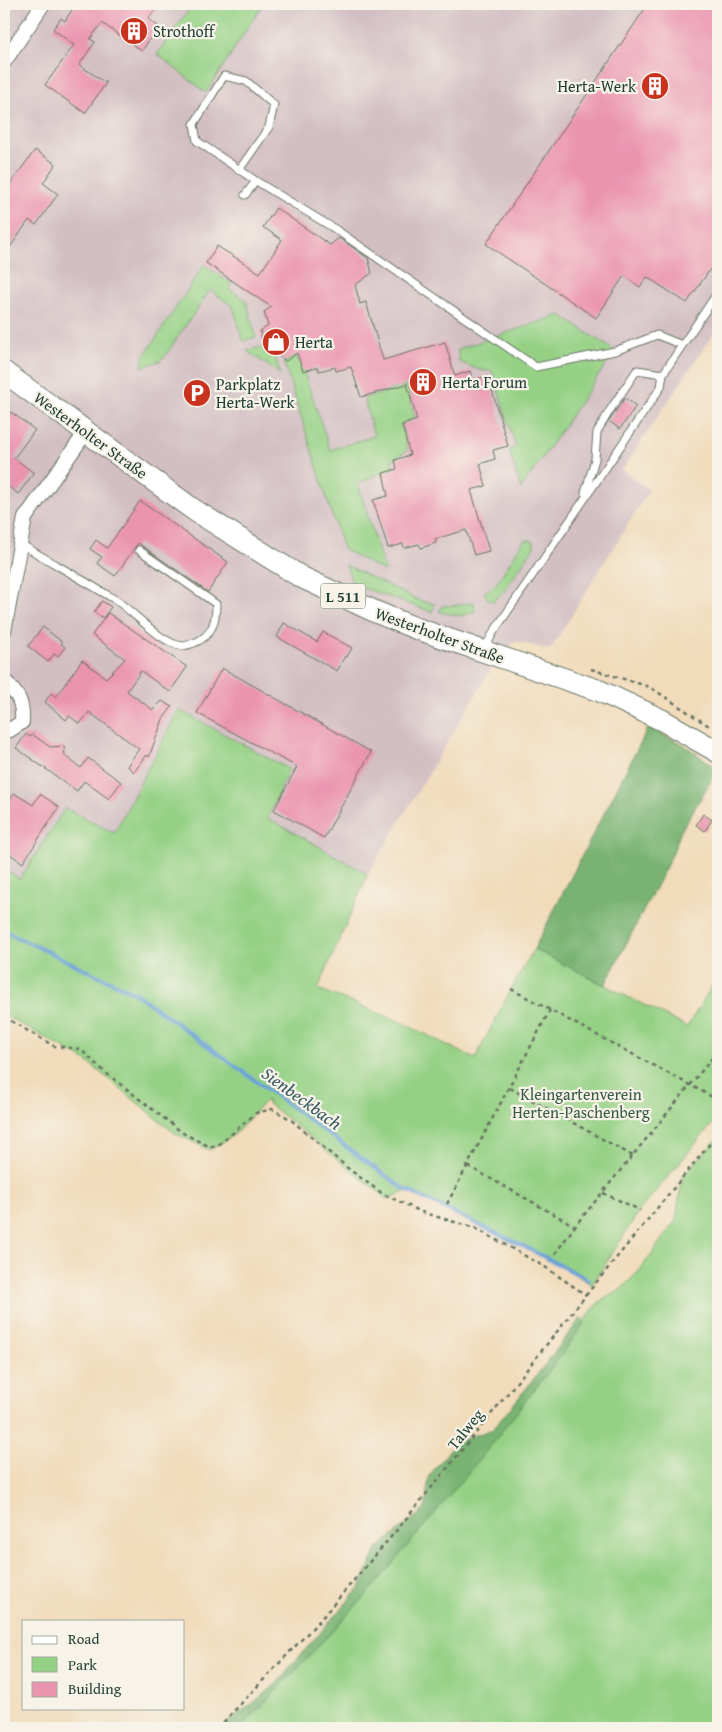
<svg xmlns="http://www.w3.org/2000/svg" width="722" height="1732" font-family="'Gentium Book Plus',serif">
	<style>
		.industrial { fill: #d2bec3 }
		.green { fill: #95d185; stroke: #5a875c }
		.forest { fill: #78b372; stroke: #4c7853 }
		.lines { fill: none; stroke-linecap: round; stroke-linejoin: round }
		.stream { stroke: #6aa0d8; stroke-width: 4 }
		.building { fill: #eb94b0 }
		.lane-casing { stroke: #687463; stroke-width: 9 }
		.street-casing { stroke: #687463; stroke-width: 16 }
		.primary-casing { stroke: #687463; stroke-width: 23 }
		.path { stroke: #687463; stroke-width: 2.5; stroke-dasharray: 4 4; stroke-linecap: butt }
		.lane { stroke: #fff; stroke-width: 7 }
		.street { stroke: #fff; stroke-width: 14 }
		.primary { stroke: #fff; stroke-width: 21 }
		.labels { text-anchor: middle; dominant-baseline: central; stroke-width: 4.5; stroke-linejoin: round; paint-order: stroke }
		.shield { fill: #f7f3e8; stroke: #60746a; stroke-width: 1 }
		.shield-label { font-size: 15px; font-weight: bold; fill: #1f3d34 }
		.poi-label { font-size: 16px; fill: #1f3d34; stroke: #f7f3e8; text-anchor: start }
		.street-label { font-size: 16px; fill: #1f3d34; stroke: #f7f3e8 }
		.park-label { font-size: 16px; fill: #375b44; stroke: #f7f3e8 }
		.water-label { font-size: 18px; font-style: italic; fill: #365b65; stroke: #f7f3e8 }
	</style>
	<rect width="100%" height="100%" fill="#f7f3e8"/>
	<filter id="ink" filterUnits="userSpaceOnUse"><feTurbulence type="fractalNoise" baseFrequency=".02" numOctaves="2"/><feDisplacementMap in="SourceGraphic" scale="10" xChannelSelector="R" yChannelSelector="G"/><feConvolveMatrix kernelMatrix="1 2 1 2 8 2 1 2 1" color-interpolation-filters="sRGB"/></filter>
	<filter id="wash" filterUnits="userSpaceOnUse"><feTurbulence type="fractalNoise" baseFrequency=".0096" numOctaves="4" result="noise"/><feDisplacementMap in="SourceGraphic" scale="20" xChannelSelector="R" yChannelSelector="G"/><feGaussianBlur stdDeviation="1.12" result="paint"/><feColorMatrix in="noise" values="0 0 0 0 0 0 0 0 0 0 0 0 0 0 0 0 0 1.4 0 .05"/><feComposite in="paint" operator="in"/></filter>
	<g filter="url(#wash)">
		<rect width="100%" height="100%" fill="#f1dbbb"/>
		<!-- industrial -->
		<path class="industrial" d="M4,4H718V327L622,470L649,490L550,650L515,641L492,668L368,874L268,818L289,769L114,834L65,808L20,879L4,869Z"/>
		<!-- green -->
		<path class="green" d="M193,4H263L206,93L157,54Z
			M204,265L232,284L229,289L246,300L256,337L243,341L233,307L210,290L165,356L160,361L142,367L143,358Z
			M560,315L615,351L521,489L509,450L516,447L492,371C477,372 473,366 459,362L458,349Z
			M259,347L276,358L280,374L247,351Z
			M296,356L304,372L330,450L374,436L364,398L407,386L415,418L401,424L408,450L392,460L394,468L380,473L358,484L385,572L343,549L284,363Z
			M524,540H532L534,543V547L505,590L494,601L489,600L485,595V592L496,584Z
			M346,565L420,601L435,604L432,612L357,586L351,580Z
			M474,602L475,611L462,616L439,612L442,606L457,605Z
			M179,710L289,769L268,818L368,874L318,989L399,1021L475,1059L511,989L534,949L687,1027L718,976V1117L640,1210L592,1285L549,1258L409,1190L387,1199L266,1102L267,1099L235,1134L210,1150L176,1134L85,1060L4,1015V869L20,879L65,808L114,833Z
			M718,1138V1728H236L317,1646L428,1518L599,1302L620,1290L640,1270L676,1220L682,1177Z"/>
		<!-- forest -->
		<path class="forest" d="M648,728L683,744L718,769L681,831L671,857L605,985L534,949Z
			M581,1318L585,1322L560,1357L484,1454L370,1591L241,1728H222C244,1706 274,1693 291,1666L360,1587L377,1549L425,1509L429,1476L456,1442L493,1429L529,1385Z"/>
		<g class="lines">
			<!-- stream -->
			<path class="stream" d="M4,931L135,993L404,1189L531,1250L589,1280"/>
		</g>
		<g id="blocks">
			<!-- building -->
			<path class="building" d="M79,4H160L148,19L158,26L142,51L102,23L90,39L95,42L79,65L106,83L85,113L45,85L74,45L53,29L61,18L65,21L75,5L78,6Z
				M648,4H718V273L711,268L687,303L647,277L640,287L624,276L596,318L486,244Z
				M35,150L56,164L43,183L58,194L36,225L29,220L4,256V184L8,187Z
				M276,208L330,245L339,238L368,258L372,273L355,285L360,304L366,302L383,360L445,342L455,376L470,371L473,380L488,376L508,446L493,450L495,459L480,464L486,486L471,490L489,551L474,555L466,530L435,539L436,543L421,548L419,544L404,548L403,544L388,548L373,500L388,496L383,473L397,469L395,460L410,455L402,425L417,420L407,384L361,397L351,367L336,371L335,367L319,371L318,367L303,371L297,353L286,361L264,346L260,331L268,326L264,312L271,307L206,263L217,246L260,273L282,240L263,227Z
				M625,398L636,406L620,429L609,421Z
				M11,412L35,430L14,458L34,473L18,494L4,483V422Z
				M140,501L228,562L208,592L138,543L115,576L97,563L102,557L90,549L96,540L107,548Z
				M102,601L111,607L103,618L94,612Z
				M108,613L187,667L170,692L141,671L127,691L153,710L162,701L172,707L163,719L149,757L147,755L134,772L127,766L139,749L89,712L80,724L69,716L66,720L45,702L51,693L56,697L82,660L106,678L125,659L92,635Z
				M284,623L317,642L323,632L352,648L347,657L345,656L337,671L277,637Z
				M43,627L62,642L61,644L65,647L58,656L54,654L48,662L28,646Z
				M222,668L371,752L324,838L274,810L297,767L197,713Z
				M26,734L30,737L32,734L50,747L64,746L65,756L81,768L88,758L121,782L109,799L84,781L77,791L16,748Z
				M14,793L33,805L40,794L59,807L23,863L4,850V812Z
				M703,814L712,820L705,831L696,825Z"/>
		</g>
	</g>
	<g filter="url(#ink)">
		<use href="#blocks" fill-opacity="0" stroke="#687463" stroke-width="1"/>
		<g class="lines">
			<defs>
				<path id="lane" d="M239,170L269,127L274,105L246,81L224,76L194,124L197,141L256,181
					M245,195L256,181L335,229L536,367L615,351L657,335L682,345
					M585,493L595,459L597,432L610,410L637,370L663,374
					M19,543C51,562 83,580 114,599C134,611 160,644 183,646C186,646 190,644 194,643C212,636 216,622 216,604L139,550
					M485,648L493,633L661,387L663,374L718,292"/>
				<path id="street" d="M4,62L43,4
					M4,631L25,518L86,432
					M4,680C18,695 23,701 22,722L10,730L4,729"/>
				<path id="primary" d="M4,372L194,510L301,577L376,612L415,628L600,691L662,720L718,752"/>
			</defs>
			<!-- lane casing -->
			<use href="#lane" class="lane-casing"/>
			<!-- street casing -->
			<use href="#street" class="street-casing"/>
			<!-- primary casing -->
			<use href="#primary" class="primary-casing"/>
			<!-- path -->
			<path class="path" d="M591,669L650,687L709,726
				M511,989L718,1100
				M4,1017L54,1046L80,1049L106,1073L183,1133L210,1147L221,1143L256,1113L272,1109L290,1119L350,1170L383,1194L424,1213L475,1228L545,1267L586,1295
				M510,1088L633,1156
				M468,1166L575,1226
				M603,1193L640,1210
				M447,1204L550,1010
				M555,1254L575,1226L718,1051
				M218,1728L320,1620L396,1531L480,1428L595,1284L718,1134"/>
			<!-- lane -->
			<use href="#lane" class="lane"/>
			<!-- street -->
			<use href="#street" class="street"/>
			<!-- primary -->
			<use href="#primary" class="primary"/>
		</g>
	</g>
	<!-- icons -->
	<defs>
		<symbol id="building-disc" viewBox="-11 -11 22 22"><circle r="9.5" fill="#c8321e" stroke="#f7f3e8"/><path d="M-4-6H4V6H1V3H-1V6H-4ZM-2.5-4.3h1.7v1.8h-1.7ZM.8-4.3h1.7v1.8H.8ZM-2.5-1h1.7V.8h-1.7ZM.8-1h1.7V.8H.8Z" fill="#fff"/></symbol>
		<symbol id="shop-disc" viewBox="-11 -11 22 22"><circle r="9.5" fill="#c8321e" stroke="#f7f3e8"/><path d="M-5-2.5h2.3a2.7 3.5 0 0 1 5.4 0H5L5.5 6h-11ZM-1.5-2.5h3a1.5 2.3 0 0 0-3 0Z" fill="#fff"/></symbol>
		<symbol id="parking-disc" viewBox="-11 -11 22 22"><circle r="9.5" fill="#c8321e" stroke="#f7f3e8"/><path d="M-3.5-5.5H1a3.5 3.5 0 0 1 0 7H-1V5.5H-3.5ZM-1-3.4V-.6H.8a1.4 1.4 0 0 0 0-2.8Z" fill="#fff"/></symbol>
	</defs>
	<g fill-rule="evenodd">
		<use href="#building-disc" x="118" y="15" width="32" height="32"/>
		<use href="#building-disc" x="639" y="70" width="32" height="32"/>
		<use href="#shop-disc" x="260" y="326" width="32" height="32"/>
		<use href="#building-disc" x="407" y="366" width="32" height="32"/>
		<use href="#parking-disc" x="181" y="377" width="32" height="32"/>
	</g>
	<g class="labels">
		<!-- shield labels -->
		<rect class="shield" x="320.5" y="583.5" width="45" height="25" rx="4"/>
		<g class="shield-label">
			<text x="343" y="596">L 511</text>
		</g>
		<!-- poi labels -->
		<g class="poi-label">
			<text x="153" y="31">Strothoff</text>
			<text x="636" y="86" text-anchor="end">Herta-Werk</text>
			<text x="295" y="342">Herta</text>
			<text x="442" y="382">Herta Forum</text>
			<text x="216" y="384">Parkplatz<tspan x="216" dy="18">Herta-Werk</tspan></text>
		</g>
		<!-- street labels -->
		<g class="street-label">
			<text transform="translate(91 435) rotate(36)">Westerholter Straße</text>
			<text transform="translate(440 635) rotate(20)">Westerholter Straße</text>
			<text transform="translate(465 1429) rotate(-51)">Talweg</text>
		</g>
		<!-- park labels -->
		<g class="park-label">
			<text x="581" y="1094">Kleingartenverein<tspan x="581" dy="18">Herten-Paschenberg</tspan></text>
		</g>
		<!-- water labels -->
		<g class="water-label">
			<text transform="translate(302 1098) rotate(36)">Sienbeckbach</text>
		</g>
	</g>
	<!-- margin -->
	<rect width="722" height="1732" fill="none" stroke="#f7f3e8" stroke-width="20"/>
	<!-- legend -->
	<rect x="22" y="1620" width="162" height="90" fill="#f7f3e8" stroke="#a1aaa0"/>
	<rect x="32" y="1636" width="25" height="8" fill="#ffffff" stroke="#a1aaa0"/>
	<text x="68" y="1644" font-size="15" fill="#1f3d34">Road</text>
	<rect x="32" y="1657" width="25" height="15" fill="#95d185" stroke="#a1aaa0"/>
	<text x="68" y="1670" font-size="15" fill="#1f3d34">Park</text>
	<rect x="32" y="1682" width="25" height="15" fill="#eb94b0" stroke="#a1aaa0"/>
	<text x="68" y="1694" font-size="15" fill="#1f3d34">Building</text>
</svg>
